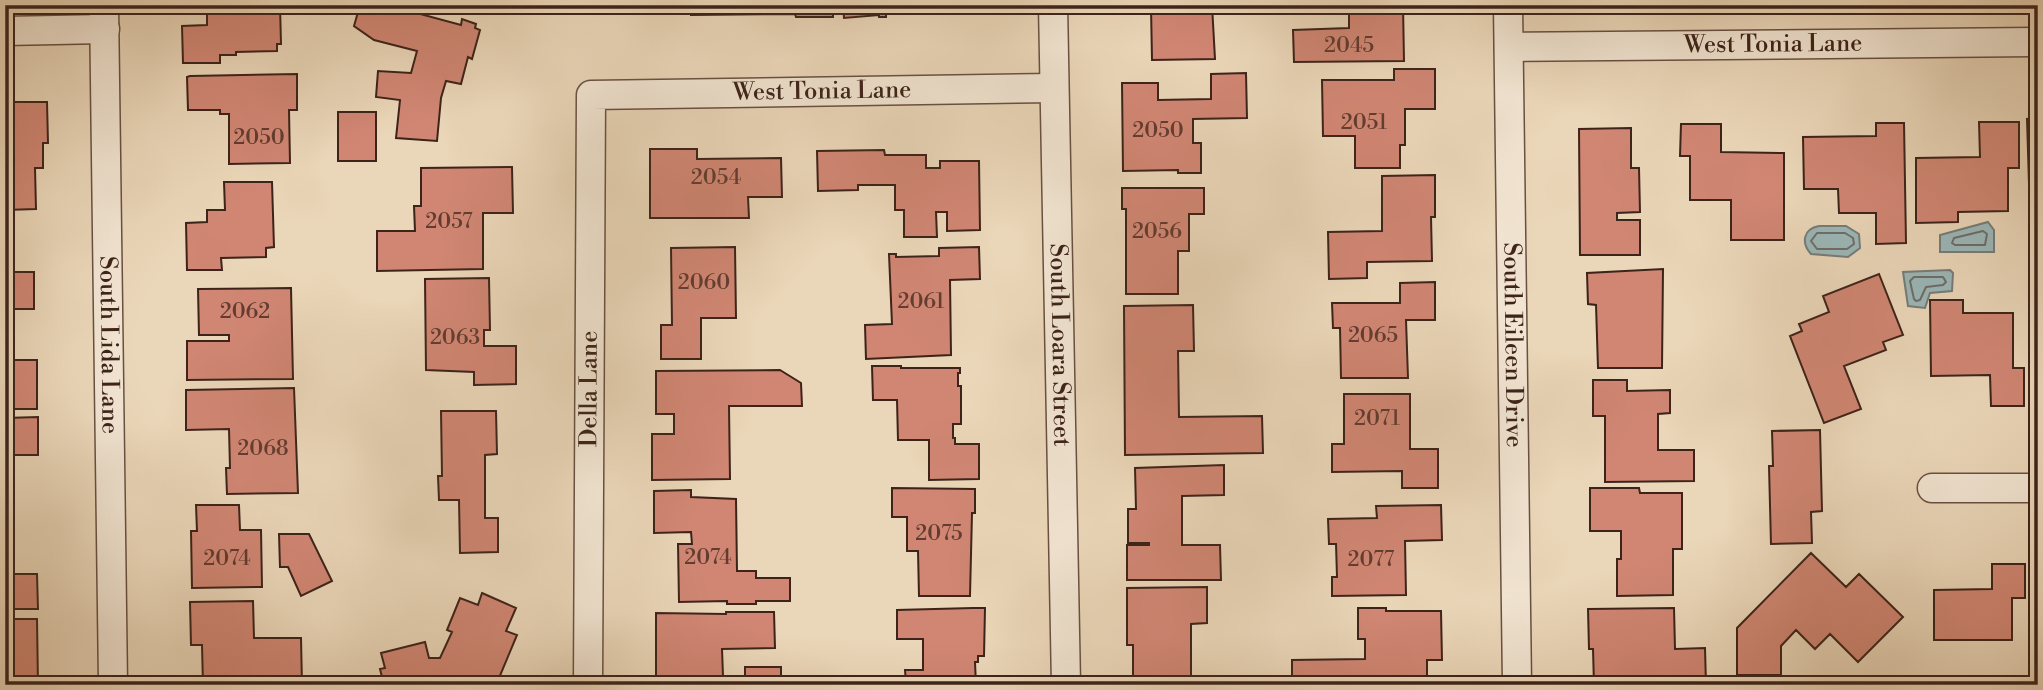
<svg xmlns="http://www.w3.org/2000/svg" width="2043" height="690" font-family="'Libre Bodoni',serif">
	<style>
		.water { fill: #9bb7b8; stroke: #757c79; stroke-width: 2 }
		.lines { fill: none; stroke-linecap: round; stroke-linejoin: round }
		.shore { stroke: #6c6d69; stroke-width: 2 }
		.building { fill: #d08673; stroke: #3d231a; stroke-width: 2 }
		.street-casing { stroke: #685042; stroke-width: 31 }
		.street { stroke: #f1e4d1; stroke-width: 28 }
		.labels { text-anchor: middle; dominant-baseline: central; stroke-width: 7; stroke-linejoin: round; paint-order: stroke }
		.number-label { font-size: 21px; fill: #623c30 }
		.street-label { font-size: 24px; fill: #3d231a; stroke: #f1e4d1 }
	</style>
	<rect width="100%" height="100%" fill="#ead6b8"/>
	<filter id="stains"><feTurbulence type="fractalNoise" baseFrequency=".00286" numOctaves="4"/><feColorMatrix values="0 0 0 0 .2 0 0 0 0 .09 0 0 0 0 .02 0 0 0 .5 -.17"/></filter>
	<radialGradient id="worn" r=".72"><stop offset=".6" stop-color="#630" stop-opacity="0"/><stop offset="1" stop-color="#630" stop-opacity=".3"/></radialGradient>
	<!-- water -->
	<path class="water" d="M1988,222L1994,230V252H1940V235Z
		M1819,226H1846L1859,234L1860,248L1848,257L1811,254C1801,243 1803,229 1819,226Z
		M1950,270L1953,273L1952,291L1930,293L1925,308L1908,306L1903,272Z"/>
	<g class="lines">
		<!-- shore -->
		<path class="shore" d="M1983,231L1987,234L1985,245H1955L1952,243L1954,238Z
			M1817,233H1845L1853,238L1854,244L1847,249H1817L1811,241Z
			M1914,277H1943L1946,282L1943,285L1926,287L1920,300L1916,301L1914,299L1910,281Z"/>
	</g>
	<!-- building -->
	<path class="building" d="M207,5H280L281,44H277V51L236,52V55H220V63H183L182,26L207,25Z
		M360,5H387L461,25L462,19L476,24L475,28L480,30L472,59L468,57L461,84L446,81L441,98L437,141L396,138L400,100L376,97L378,71L411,73L417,51L374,40L354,26Z
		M691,5H833V17H796L795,14L691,15Z
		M843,5H998L999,12L957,13V10H940V14H915V10L886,11V17H879V15L844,18Z
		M1124,5H1212L1215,59L1152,60L1151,7H1125Z
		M1349,5H1403L1404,61L1294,62L1293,30L1349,28Z
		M1394,69H1435V109H1405V145H1400V168H1355V136H1323L1322,80H1394Z
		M1246,73L1247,118L1193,119V143H1201V173H1178V170L1123,171L1122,83H1158V100L1211,99V74Z
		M297,74V110H289L290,163L229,164V114H220V110H188L187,77L190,76Z
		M5,102H47L48,143H43V168H35L36,209L5,210Z
		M338,112H376V161H338Z
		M2038,118V183L2029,184L2027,119Z
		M1979,122H2019V168H2008V211L1958,212V222L1916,223V158L1980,157Z
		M1876,123H1904L1906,243L1876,244V213H1839L1838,189H1804L1803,137L1876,136Z
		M1681,124H1721V152L1784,153V240H1731V200H1690V156H1680Z
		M1631,128V168H1639L1640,212L1617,213V220H1640V255H1580L1579,129Z
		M650,149H697V159L781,158L782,197H748L749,218H650Z
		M884,150L885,155H926V168H940V161H979L980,230L947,231V212H936L937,237H904V210H895V185H858V190L818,191L817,151Z
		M512,167L513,213H483V269L377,271V231H415L414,206H421V168Z
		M1435,175V217H1431L1432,261L1367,262V278L1329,279L1328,232L1382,231V176Z
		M224,182H272L274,247L266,248V257L221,258L222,270H187L186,223L207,222V210H225Z
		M1122,188H1204V214H1189V251H1178V294H1126V209H1122Z
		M735,247L736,318H701V359H661V325H672L671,248Z
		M979,247L980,279L950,280L951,355L866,359L865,325L892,324L889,254H896V257L939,256V248Z
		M1663,269L1662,368H1598L1596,305L1588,304L1587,273Z
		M5,272H34V309H5Z
		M1879,274L1903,335L1883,342L1886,350L1844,366L1861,409L1824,423L1790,336L1802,331L1799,324L1829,312L1823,296Z
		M489,278L490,330H484V346H516V384L474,385V372L426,370L425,279Z
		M1435,282V320H1406L1408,378H1341L1340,328H1333L1332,303H1400V283Z
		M291,288L293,379L187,380V341H229V335H199L198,289Z
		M1930,300H1963V313H2013V368H2024V406H1991L1990,375L1931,376Z
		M1193,305L1194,351H1178L1179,417L1262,416L1263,453L1125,455L1124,306Z
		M5,360H37V409H5Z
		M872,366H901V368H960V373H958V386H961V424H953V438H955V444H979V479L929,480V440H898L897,400H873Z
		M780,370L801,383L802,406H729L730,479L652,480V434H674V414H656V371Z
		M1593,380H1627V391L1670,390V413L1658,414V450H1694V481L1605,482V416H1593Z
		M294,388L298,493L227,494L226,468H230L229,429L186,430V390Z
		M1344,394H1410V449H1438V488H1402V471L1332,472V444H1344Z
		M441,411H496L497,454L485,455V518H498V552L460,553L459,500H439L438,476H442Z
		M38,417V455H6L5,468V418Z
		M1820,430L1822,511L1811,512L1812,543L1771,544L1769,466H1773L1772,431Z
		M1224,465V495L1182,496V545H1220L1221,580H1127V545H1149V543H1128V509H1136L1135,468Z
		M892,488L975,489V513H972L970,596H919L918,551H907V517H892Z
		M1590,488H1639L1640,493H1682V549H1673V595L1617,596V559H1621V531H1590Z
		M691,490V497L736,499L737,571H756V578H790V601H756V604H727V601L679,602L678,544H692L691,532L654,533V491Z
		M196,505H239L240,530H261L262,587L192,588L191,531H197Z
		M1441,505L1442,540L1405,541L1406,595L1332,596V577H1337L1336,544H1329L1328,519L1377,518L1376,506Z
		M279,534H309L332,581L301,596L288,567H280Z
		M1811,553L1846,587L1859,574L1903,617L1858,662L1830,634L1815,649L1796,630L1781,646V675H1737V628Z
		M5,554L6,574H37L38,609H5Z
		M1992,564H2025V598H2012V640H1934V590L1992,589Z
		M1207,587V623L1191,624V685H1133V645H1127V588Z
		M482,593L516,608L506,631L517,635L499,678L517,685H384L380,669L385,668L381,653L425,642L429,658H440L452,632L447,630L460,598L478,605Z
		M253,601L254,638H301L302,685H203L202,645H191L190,602Z
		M973,608H985L984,656H978V662H975L976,685H903L906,683L905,670H923V639H897V610Z
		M1358,608H1386V611H1441L1442,660H1427V685H1292V660L1365,659V639H1358Z
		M1674,608L1675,649L1705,648L1706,685H1594L1593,649H1589L1588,609Z
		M726,612H774L775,648L722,649L723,676H745V667H781V685H656V613L726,614Z
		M5,619H37L38,685H5Z"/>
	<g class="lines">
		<defs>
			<g id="street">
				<path id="s1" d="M104,5L113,685"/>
				<path id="s2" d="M1053,5L1066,685"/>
				<path id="s3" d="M1508,5L1517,685"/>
				<path d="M5,31L105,29"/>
				<path id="s4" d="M1509,47L2038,42"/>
				<path d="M1932,488H2038"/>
				<path id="s5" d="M588,685L591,95L1054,88"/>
			</g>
		</defs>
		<!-- street casing -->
		<use href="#street" class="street-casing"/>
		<!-- street -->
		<use href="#street" class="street"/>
	</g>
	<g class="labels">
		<!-- number labels -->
		<g class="number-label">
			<text x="1349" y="46">2045</text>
			<text x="1364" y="123">2051</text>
			<text x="1158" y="131">2050</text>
			<text x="259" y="138">2050</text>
			<text x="716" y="178">2054</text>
			<text x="449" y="222">2057</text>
			<text x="1157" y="232">2056</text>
			<text x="704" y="283">2060</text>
			<text x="921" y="302">2061</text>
			<text x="245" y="312">2062</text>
			<text x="1373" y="336">2065</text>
			<text x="455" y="338">2063</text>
			<text x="1377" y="419">2071</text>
			<text x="263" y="449">2068</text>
			<text x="939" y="534">2075</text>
			<text x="708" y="558">2074</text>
			<text x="227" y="559">2074</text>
			<text x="1371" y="560">2077</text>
		</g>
		<!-- street labels -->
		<g class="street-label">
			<text stroke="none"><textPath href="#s4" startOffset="264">West Tonia Lane</textPath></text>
			<text stroke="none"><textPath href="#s5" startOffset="821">West Tonia Lane</textPath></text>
			<text stroke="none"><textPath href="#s1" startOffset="340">South Lida Lane</textPath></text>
			<text stroke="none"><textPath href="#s2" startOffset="340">South Loara Street</textPath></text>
			<text stroke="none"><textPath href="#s3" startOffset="340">South Eileen Drive</textPath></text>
			<text stroke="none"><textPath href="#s5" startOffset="296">Della Lane</textPath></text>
		</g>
	</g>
	<!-- margin -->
	<rect width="2043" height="690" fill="none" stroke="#ead6b8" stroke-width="28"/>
	<rect x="7" y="7" width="2029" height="676" fill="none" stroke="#3d231a" stroke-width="3.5"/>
	<rect x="14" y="14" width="2015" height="662" fill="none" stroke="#3d231a" stroke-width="2"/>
	<rect width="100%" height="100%" filter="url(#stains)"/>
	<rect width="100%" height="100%" fill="url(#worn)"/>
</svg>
